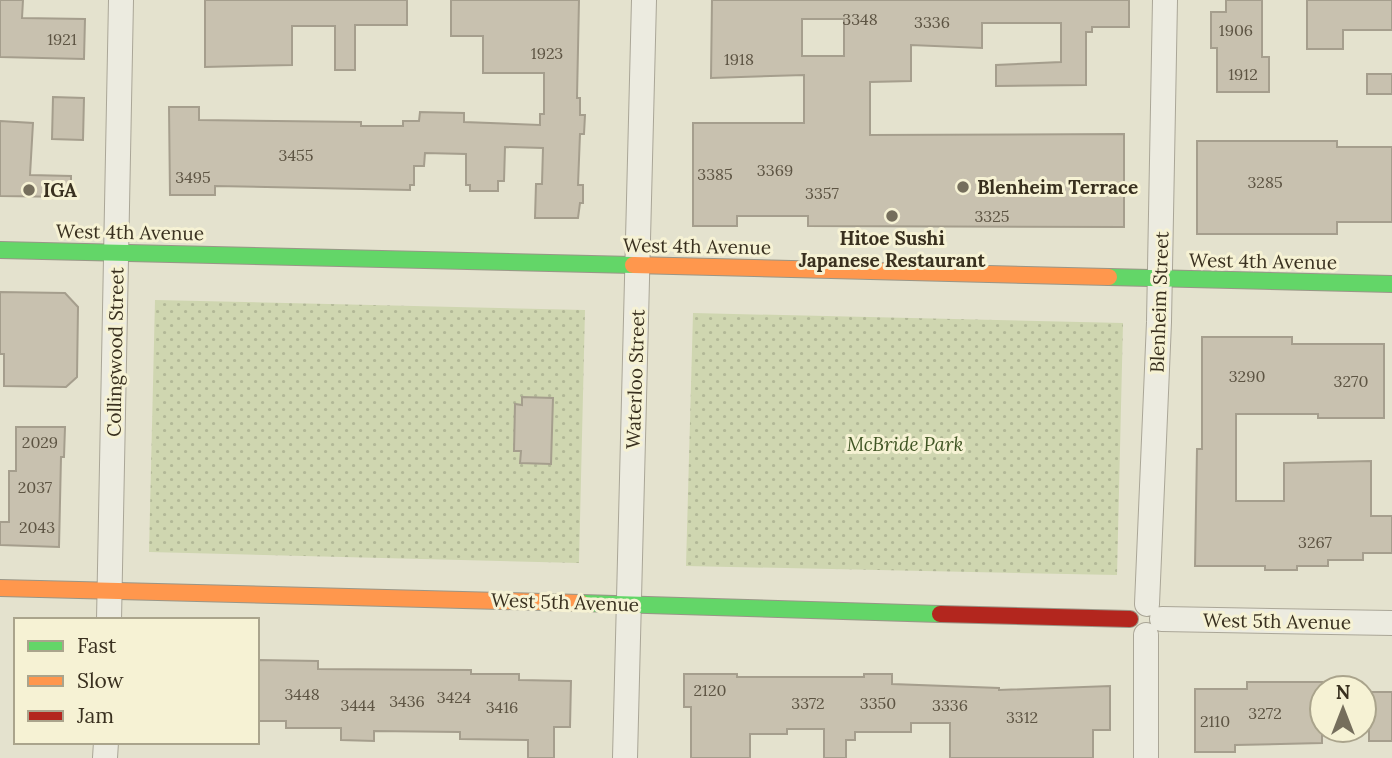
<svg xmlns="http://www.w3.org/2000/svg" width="1392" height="758" font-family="Lora,serif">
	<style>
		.park { fill: url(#park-dots) }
		.building { fill: #c8c1af; stroke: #a59e8d; stroke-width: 2; fill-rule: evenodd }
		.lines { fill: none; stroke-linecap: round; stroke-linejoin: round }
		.street-casing { stroke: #aaa697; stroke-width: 26 }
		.fast-casing { stroke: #999687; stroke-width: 18 }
		.slow-casing { stroke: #999687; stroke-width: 18 }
		.jam-casing { stroke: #999687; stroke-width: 18 }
		.street { stroke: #ecebe0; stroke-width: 24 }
		.fast { stroke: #63d668; stroke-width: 16 }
		.slow { stroke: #ff974d; stroke-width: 16 }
		.jam { stroke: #b3261e; stroke-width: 16 }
		.poi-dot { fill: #756e5c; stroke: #f6f2d4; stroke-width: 2.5 }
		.labels { text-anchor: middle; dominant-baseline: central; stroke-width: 6; stroke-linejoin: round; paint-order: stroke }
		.number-label { font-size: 16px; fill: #5d5443 }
		.poi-label { font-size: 19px; font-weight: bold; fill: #39301f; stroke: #f6f2d4; text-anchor: start }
		.street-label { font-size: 19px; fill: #39301f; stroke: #f6f2d4 }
		.park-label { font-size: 19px; font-style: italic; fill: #415625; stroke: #f6f2d4 }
	</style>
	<defs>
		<pattern id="park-dots" width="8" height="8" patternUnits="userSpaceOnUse" patternTransform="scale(1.75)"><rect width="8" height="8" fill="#cfd6b0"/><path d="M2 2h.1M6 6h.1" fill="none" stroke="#b2b897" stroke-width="1.8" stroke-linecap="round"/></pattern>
	</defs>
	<rect width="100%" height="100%" fill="#e4e2ce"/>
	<!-- park -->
	<path class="park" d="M155,300L585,310L579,563L149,552Z
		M693,313L1123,323L1117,575L686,566Z"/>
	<!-- building -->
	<path class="building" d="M0,0H23L22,18L85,19L84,59L0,57Z
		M205,0H407V25H355V70H335V26H292V65L205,67Z
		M451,0H579L577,98H580V115H585L584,134H580L578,185H583V203H580L578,218H535L536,184H542L543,148L505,147L504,181H498V191H470V185H466V154L425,153L424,166H414V185H410V190L215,186V195H170L169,107H199V120L361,122V126H403V121H419L420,112L464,113V122L540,125V114H544V73H483V36H451Z
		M712,0H1129V27H1092V32H1086V85L996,86V65L1061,62V23H982V48L911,45V81L870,82V135L1124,134V227L808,226V216H737V226H693V123H804V75L711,78ZM802,19H844V56H802Z
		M1226,0H1262V57H1269V92H1217V48H1211V12H1226Z
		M1307,0H1392V30H1343V49H1307Z
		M1367,74H1392V94H1367Z
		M53,97L84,98L83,140L52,139Z
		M0,121L33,123L30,175L71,176V197L0,196Z
		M1197,141H1337V147H1392V222H1337V234H1197Z
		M0,292L65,293L78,307L77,377L66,387L4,386V354H0Z
		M1202,337H1292V344H1384V418H1318V414H1236V501H1284V463L1371,461V516H1392V553H1363V560H1328V566H1297V570H1265V566H1195L1197,449H1202Z
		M522,397L553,398L551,464L520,463L521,451H514L515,404L522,405Z
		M16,427H65L64,457H61L59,547L0,545V522H9V471H16Z
		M257,660L318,661V669L471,670V674H519V680L571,681L570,727H554V758H528V740L460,739V732L374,731V741L341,740V728H286V721H257Z
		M684,674H737V677H864V674H892V684L999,688V690L1110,686V730H1093V758H950V723H911V732H855V740H846V758H824V729H787V734H750V758H691V707H684Z
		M1247,682H1322V743L1235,745V752H1195V689H1247Z
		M1369,692H1392V741H1369Z"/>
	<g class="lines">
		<defs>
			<path id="street" d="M1147,604L1159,322L1165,0
				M1162,619L1392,623
				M109,620L121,0
				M1146,635V758
				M105,758L106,742
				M625,758L644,0"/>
			<path id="fast" d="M0,250L633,265
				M1109,277L1392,284
				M581,603L940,614"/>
			<path id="slow" d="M633,265L1109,277
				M0,588L581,603"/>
			<path id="jam" d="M940,614L1130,619"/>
		</defs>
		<!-- street casing -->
		<use href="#street" class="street-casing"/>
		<!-- fast casing -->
		<use href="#fast" class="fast-casing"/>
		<!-- slow casing -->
		<use href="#slow" class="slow-casing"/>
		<!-- jam casing -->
		<use href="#jam" class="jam-casing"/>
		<!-- street -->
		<use href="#street" class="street"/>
		<!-- fast -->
		<use href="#fast" class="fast"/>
		<!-- slow -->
		<use href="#slow" class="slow"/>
		<!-- jam -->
		<use href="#jam" class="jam"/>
	</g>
	<!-- markers -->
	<g class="poi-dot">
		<circle cx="963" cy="187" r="7"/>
		<circle cx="29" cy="190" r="7"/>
		<circle cx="892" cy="216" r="7"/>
	</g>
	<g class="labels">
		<!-- number labels -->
		<g class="number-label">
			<text x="860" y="19">3348</text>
			<text x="932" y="22">3336</text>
			<text x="1236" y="30">1906</text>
			<text x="62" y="39">1921</text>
			<text x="547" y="53">1923</text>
			<text x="739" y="59">1918</text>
			<text x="1243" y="74">1912</text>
			<text x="296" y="155">3455</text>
			<text x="775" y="170">3369</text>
			<text x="715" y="174">3385</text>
			<text x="193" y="177">3495</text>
			<text x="1265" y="182">3285</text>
			<text x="822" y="193">3357</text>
			<text x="992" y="216">3325</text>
			<text x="1247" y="376">3290</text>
			<text x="1351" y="381">3270</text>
			<text x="40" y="442">2029</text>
			<text x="35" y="487">2037</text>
			<text x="37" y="527">2043</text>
			<text x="1315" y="542">3267</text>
			<text x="710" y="690">2120</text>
			<text x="302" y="694">3448</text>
			<text x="454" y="697">3424</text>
			<text x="407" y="701">3436</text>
			<text x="808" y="703">3372</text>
			<text x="878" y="703">3350</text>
			<text x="358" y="705">3444</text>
			<text x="950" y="705">3336</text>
			<text x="502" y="707">3416</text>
			<text x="1265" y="713">3272</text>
			<text x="1022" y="717">3312</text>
			<text x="1215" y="721">2110</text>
		</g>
		<!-- poi labels -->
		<g class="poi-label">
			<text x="977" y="187">Blenheim Terrace</text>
			<text x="43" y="190">IGA</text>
			<text x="892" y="238" text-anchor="middle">Hitoe Sushi<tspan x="892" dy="22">Japanese Restaurant</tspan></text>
		</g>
		<!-- street labels -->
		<g class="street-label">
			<text transform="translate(130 232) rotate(1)">West 4th Avenue</text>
			<text transform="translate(697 246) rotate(1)">West 4th Avenue</text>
			<text transform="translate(1263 261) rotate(1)">West 4th Avenue</text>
			<text transform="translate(1159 302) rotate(-88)">Blenheim Street</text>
			<text transform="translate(115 352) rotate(-89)">Collingwood Street</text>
			<text transform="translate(635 379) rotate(-88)">Waterloo Street</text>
			<text transform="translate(565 602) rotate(2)">West 5th Avenue</text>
			<text transform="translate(1277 621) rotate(1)">West 5th Avenue</text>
		</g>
		<!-- park labels -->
		<g class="park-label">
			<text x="905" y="444">McBride Park</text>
		</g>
	</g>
	<!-- legend -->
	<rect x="14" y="618" width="245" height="126" fill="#f6f2d4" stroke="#aaa48c" stroke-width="2"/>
	<rect x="28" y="641" width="35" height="10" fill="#63d668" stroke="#aaa48c" stroke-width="2"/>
	<text x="77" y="653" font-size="21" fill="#39301f">Fast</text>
	<rect x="28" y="676" width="35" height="10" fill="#ff974d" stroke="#aaa48c" stroke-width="2"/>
	<text x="77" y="688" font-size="21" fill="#39301f">Slow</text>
	<rect x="28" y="711" width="35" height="10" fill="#b3261e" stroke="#aaa48c" stroke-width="2"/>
	<text x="77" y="723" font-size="21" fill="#39301f">Jam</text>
	<!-- north arrow -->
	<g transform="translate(1343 709)"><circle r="33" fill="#f6f2d4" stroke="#aaa48c" stroke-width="2"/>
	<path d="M0-5L12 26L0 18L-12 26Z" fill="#756e5c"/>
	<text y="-10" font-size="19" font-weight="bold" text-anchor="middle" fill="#39301f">N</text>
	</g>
</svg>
